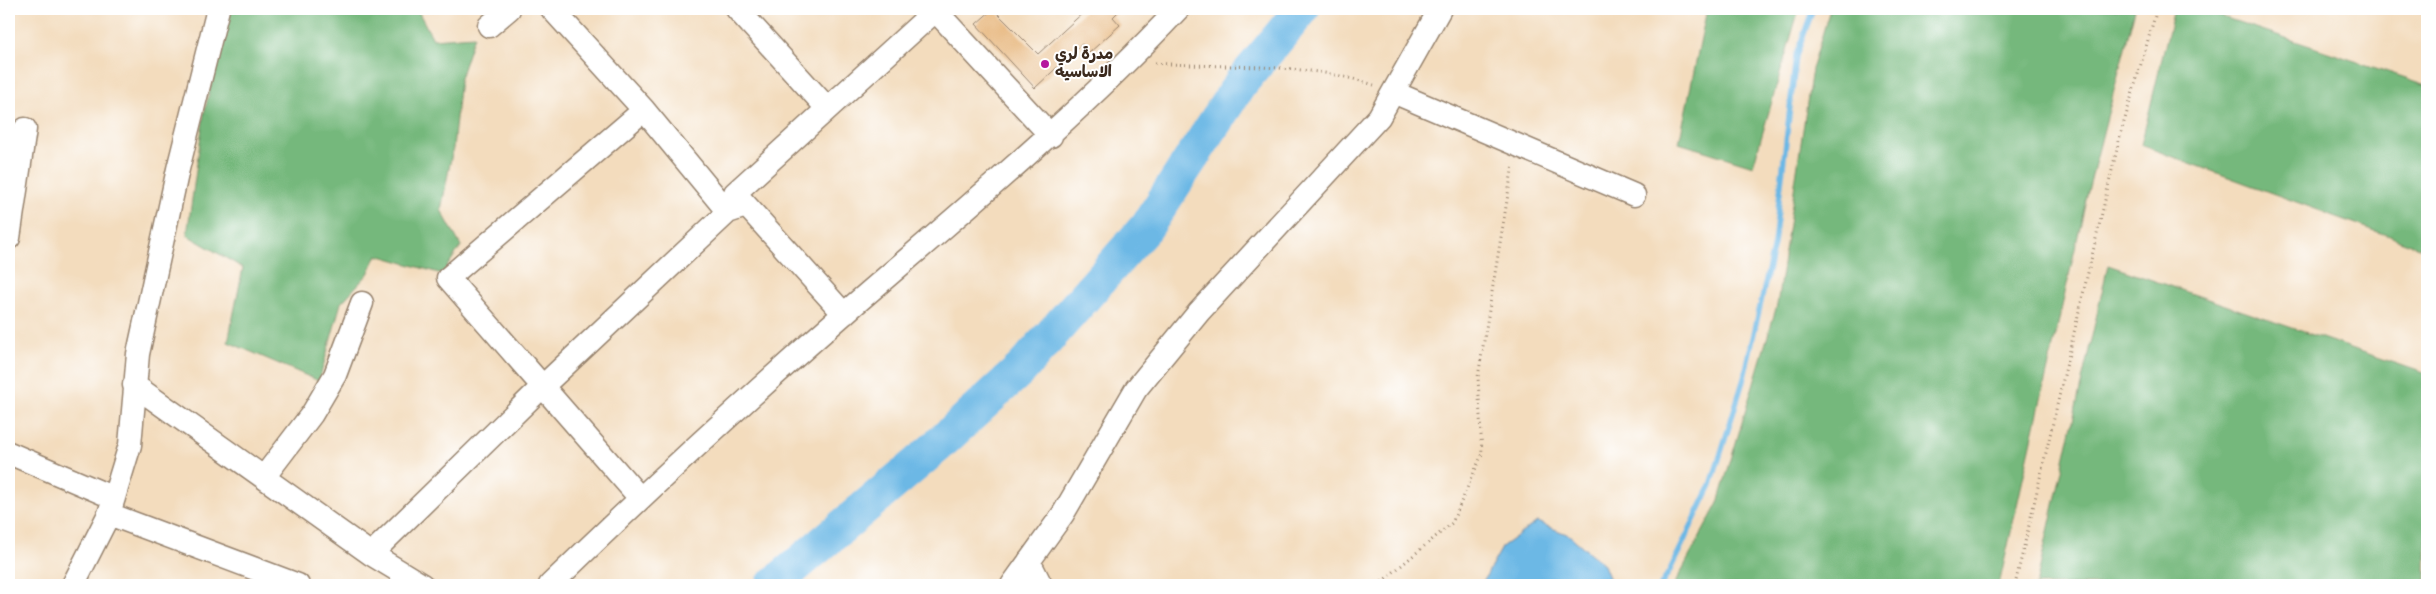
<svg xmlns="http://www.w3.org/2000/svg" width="2436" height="594" font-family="Dekko,'Playpen Sans Arabic',sans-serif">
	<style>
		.forest { fill: #75b87c; stroke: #58714d }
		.water { fill: #6cb8e5; stroke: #547182 }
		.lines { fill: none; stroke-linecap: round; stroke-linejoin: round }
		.stream { stroke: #6cb8e5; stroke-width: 5.5 }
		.river { stroke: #6cb8e5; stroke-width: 35 }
		.building { fill: #e8ba83 }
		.minor-casing { stroke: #97836e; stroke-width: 25 }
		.path { stroke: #97836e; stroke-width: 3; stroke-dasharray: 1 4; stroke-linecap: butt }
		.minor { stroke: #fff; stroke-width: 22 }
		.poi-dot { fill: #b5179e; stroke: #fff; stroke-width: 2 }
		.labels { text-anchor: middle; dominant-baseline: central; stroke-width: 4; stroke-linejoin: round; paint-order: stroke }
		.poi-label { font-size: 16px; font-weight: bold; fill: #3b2a1e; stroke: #fff; text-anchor: start }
	</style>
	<rect width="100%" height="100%" fill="#fff"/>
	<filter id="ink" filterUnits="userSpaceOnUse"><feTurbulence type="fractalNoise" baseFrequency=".02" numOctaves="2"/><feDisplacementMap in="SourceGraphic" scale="10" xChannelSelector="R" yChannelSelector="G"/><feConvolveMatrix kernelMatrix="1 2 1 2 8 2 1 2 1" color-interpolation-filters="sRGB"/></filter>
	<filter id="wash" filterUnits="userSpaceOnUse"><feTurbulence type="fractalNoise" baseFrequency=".0096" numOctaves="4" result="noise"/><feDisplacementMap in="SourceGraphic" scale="20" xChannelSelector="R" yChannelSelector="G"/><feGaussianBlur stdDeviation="1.12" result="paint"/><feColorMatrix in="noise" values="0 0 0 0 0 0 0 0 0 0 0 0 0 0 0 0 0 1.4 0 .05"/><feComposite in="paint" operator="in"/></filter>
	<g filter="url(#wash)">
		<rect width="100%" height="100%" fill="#f3dcbd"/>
		<!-- forest -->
		<path class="forest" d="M230,9H417L433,39L474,36L460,78L453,148L441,210L461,246L442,274L377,255L368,274L341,303L319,381L228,342L243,268L187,235L204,113Z
			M1707,9H1799L1753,166L1679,143Z
			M1830,9H2135L2089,187L1999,585H1674L1718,503L1777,305L1812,69Z
			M2174,9H2199L2427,85V250L2141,145Z
			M2108,265L2427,374L2426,585H2036Z"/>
		<!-- water -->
		<path class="water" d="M1537,522L1569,535L1604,565L1612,585H1481L1503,546Z"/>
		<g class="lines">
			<!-- stream -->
			<path class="stream" d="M1661,585L1670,570L1711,485L1744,378L1774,244L1796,56L1813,9"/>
			<!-- river -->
			<path class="river" d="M773,585L935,448L1022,368L1147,226L1240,84L1302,9"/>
		</g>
		<g id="blocks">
			<!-- building -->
			<path class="building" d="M993,9L1038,54L1087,9H1121L1113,17L1120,25L1089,53L1082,44L1035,88L976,24Z"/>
		</g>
	</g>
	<g filter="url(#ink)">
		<use href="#blocks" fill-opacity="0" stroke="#97836e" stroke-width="1"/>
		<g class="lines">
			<defs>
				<path id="minor" d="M552,9L644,110L728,212L740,208
					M737,9L827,108
					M934,9L1051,136
					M489,26L509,9
					M1393,92L1634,195
					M735,193L844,314
					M9,238L25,129
					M134,385L371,554L422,585
					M9,453L114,498
					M264,477L312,414L335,375L362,303
					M640,498L448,278L644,110
					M109,514L298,585
					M371,554L543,386L728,212L735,193L937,9
					M1029,561L1041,585
					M73,585L109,514L130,445L138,354L178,169L218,9
					M550,585C646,492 745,400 846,312C959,214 1075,119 1178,9
					M1012,585L1063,514L1136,389L1199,312L1379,117L1440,9"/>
			</defs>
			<!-- minor casing -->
			<use href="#minor" class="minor-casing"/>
			<!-- path -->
			<path class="path" d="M1155,63C1230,69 1301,61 1374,85
				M1378,585L1452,523L1482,454L1478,377L1513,164
				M2015,585L2120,136L2157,9"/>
			<!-- minor -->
			<use href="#minor" class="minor"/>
		</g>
	</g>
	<!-- markers -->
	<circle class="poi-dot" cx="1045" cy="64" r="5"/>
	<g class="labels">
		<!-- poi labels -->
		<g class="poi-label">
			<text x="1055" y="55">مدرة لري<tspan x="1055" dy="18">الاساسیه</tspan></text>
		</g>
	</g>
	<!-- margin -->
	<rect width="2436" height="594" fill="none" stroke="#fff" stroke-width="30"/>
</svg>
